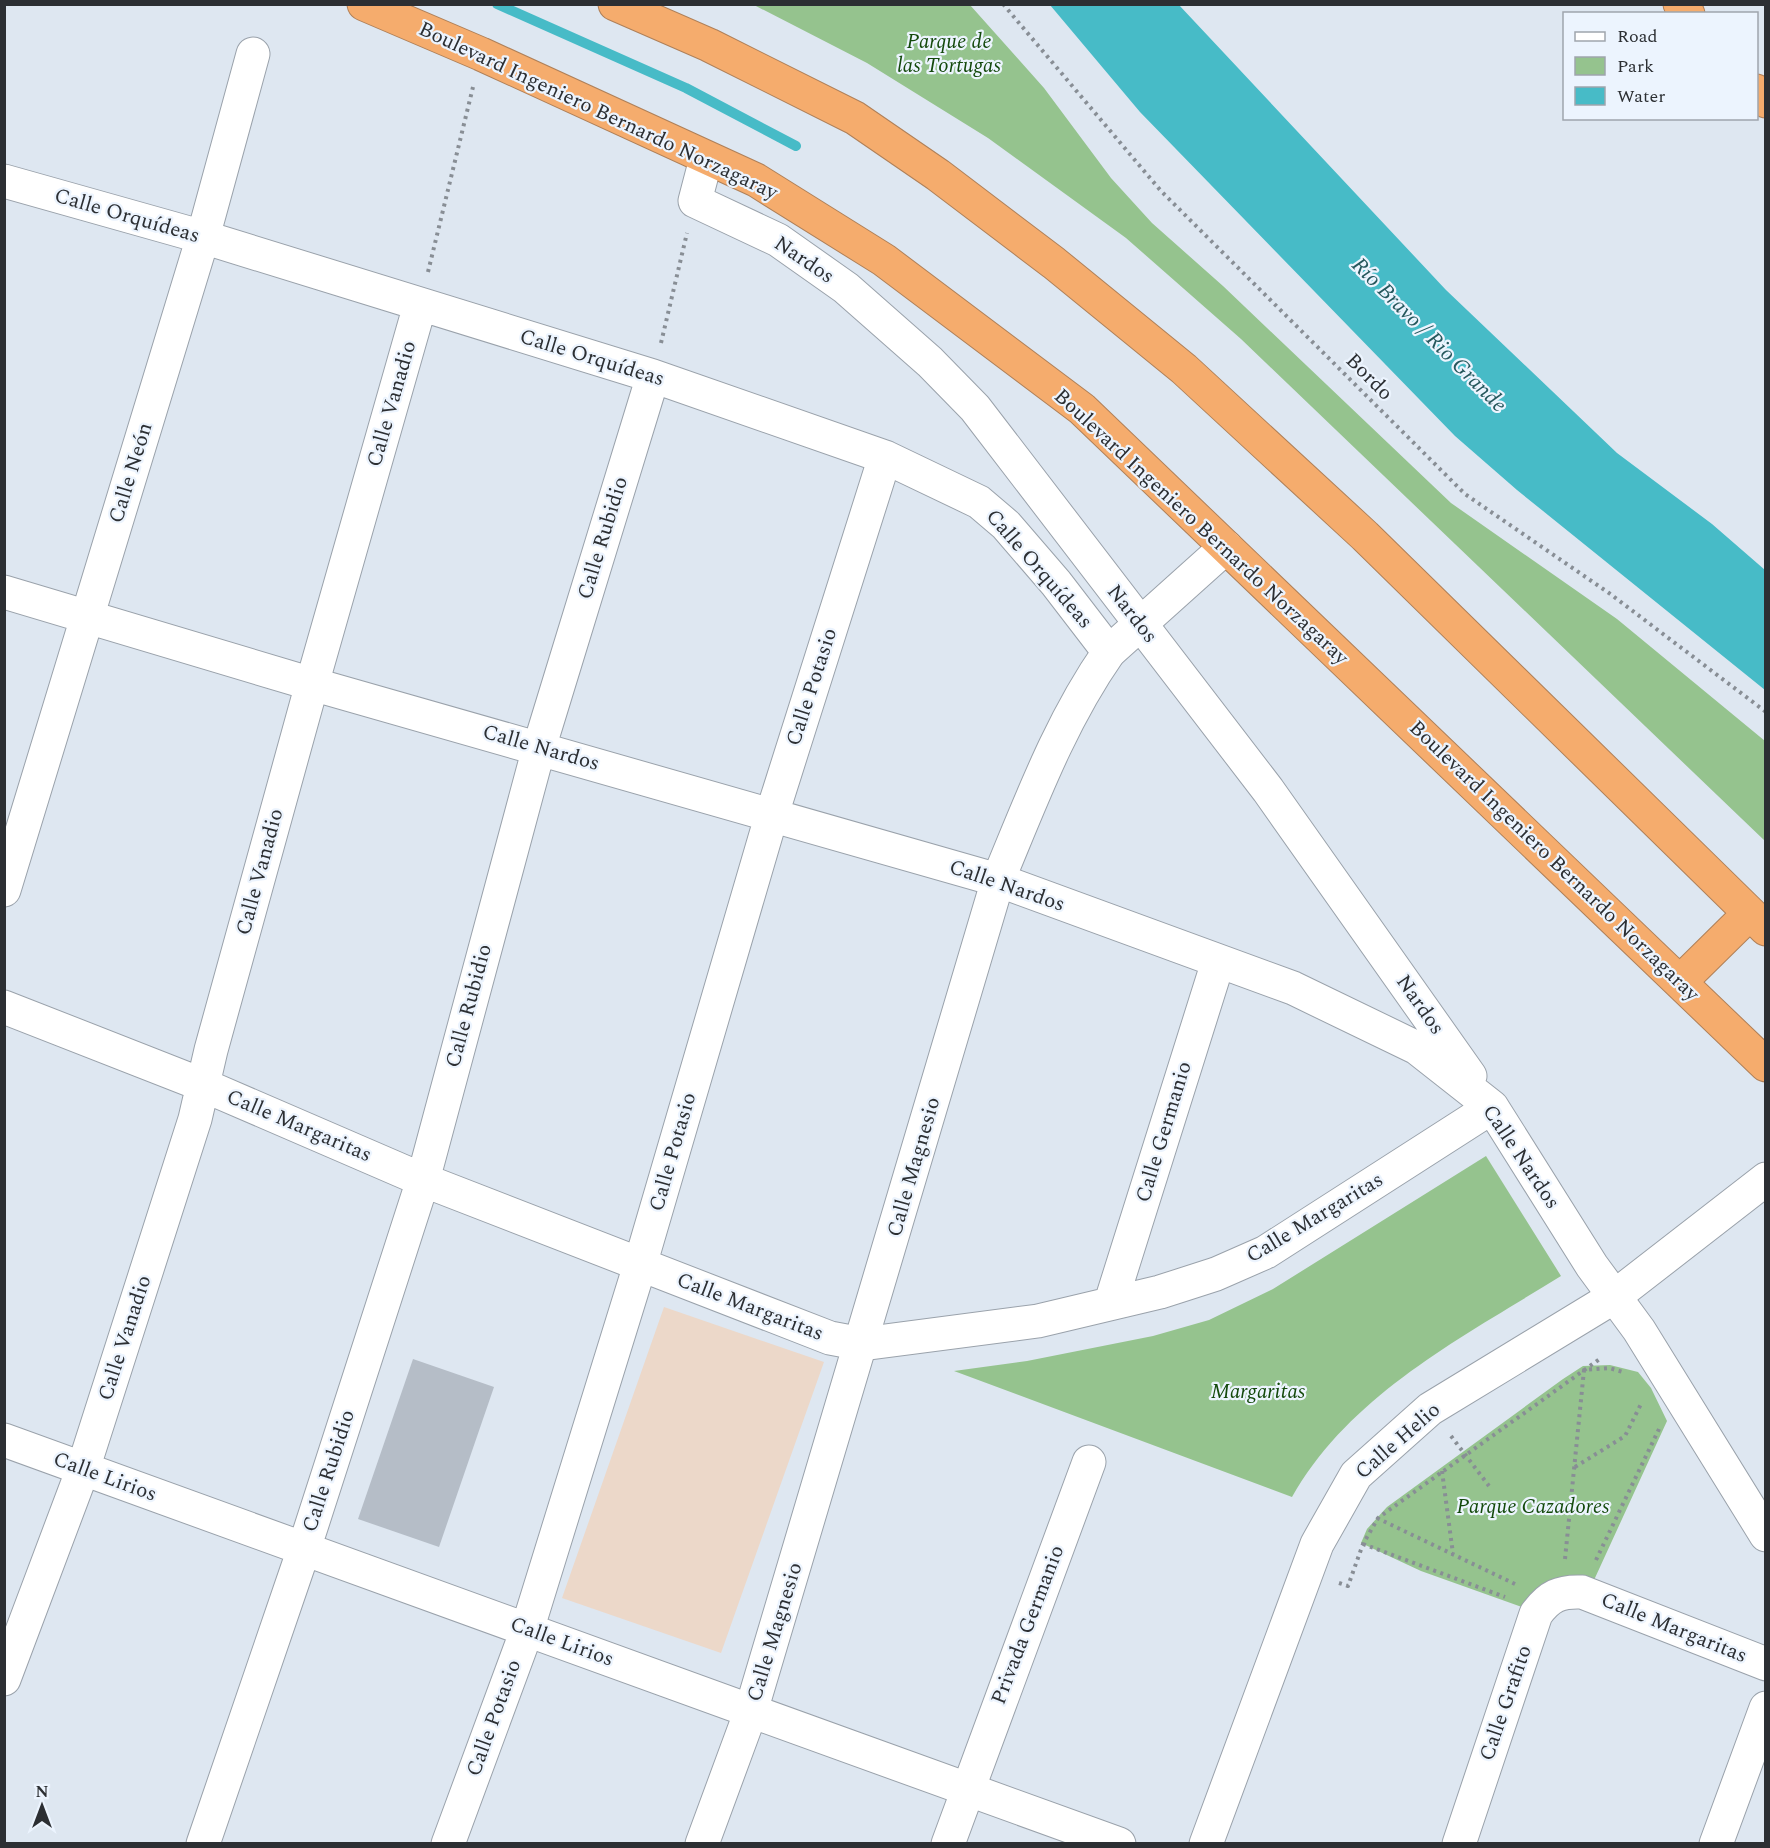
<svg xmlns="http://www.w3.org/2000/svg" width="1770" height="1848" font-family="Spectral,serif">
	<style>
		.education { fill: #ecd8c9 }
		.green { fill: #95c38e }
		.water { fill: #47bbc7 }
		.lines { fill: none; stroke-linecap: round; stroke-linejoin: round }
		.stream { stroke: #47bbc7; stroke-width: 10 }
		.building { fill: #b5bdc7 }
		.street-casing { stroke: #9aa2ab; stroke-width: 35 }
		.secondary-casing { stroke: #9aa2ab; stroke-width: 35 }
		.highway-casing { stroke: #af8059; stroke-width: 35 }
		.path { stroke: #888e95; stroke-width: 4; stroke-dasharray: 3 4.5; stroke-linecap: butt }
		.street { stroke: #fff; stroke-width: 33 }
		.secondary { stroke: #fff; stroke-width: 33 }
		.highway { stroke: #f5ac6d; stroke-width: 33 }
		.labels { text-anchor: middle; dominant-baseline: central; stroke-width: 4.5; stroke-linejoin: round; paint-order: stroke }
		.park-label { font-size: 21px; font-style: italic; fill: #13490b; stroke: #ecf4fe }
		.street-label { font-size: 21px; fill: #2c2f33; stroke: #ecf4fe }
		.water-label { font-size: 22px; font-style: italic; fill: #26585d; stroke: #ecf4fe }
	</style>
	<rect width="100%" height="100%" fill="#dee7f1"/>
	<!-- education -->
	<path class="education" d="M664,1307L824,1362L721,1653L562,1598Z"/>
	<!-- green -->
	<path class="green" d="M754,5H970L1044,88L1111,178L1152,223L1223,286L1451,503L1617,619L1765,741V841L1241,339L1126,238L988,138L867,63Z
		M1486,1156L1561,1276C1463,1337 1350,1394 1292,1497L954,1371L1027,1361L1153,1336L1209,1320L1273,1289Z
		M1610,1365L1638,1372L1651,1388L1667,1421L1589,1591L1533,1611L1421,1571L1361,1543L1367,1529L1387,1507L1563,1379L1583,1366Z"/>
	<!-- water -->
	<path class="water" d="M1050,5H1179L1446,290L1617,453L1712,524L1765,570V690L1517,490L1455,436L1140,112Z"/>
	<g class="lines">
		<!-- stream -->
		<path class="stream" d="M497,4L686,88L796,146"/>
	</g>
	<!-- building -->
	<path class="building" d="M413,1359L494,1387L439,1547L358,1519Z"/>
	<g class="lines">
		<defs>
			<path id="street" d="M706,159L695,201L778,240L846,288L930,362L975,408L1268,790L1470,1076
				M4,181L203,237L653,376L885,457L979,502L1006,525L1056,583L1109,652
				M4,592L312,684L998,880L1293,988L1417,1048L1492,1107L1592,1266L1639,1330L1766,1535
				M4,890L203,237L253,54
				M4,1007L203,1085L423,1180L830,1338L862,1344L1038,1321L1160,1292L1216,1274L1266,1252L1492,1107
				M1111,1302L1218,962
				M4,1440L751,1711
				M4,1679L83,1469L195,1119L211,1050L312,684L420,305
				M203,1844L304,1549L423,1180L539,748L653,376
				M448,1844L527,1630L640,1265L772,814L885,457
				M948,1844L1089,1462
				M1459,1844L1536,1614C1549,1596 1560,1591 1582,1592L1766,1664
				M1716,1844L1766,1708"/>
			<path id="secondary" d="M751,1711L1119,1844
				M702,1844L751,1711L998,880C1031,801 1060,722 1109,652L1226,547
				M1206,1844L1317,1544L1356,1475L1430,1409L1614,1297L1766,1179"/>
			<path id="highway" d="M364,4L481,54L756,180L884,260L1082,409L1766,1065
				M615,4L709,45L855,118L938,175L1054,263L1184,369L1365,536L1766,929
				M1680,4L1688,14
				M1756,91L1766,101
				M1680,982L1749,914"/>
		</defs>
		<!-- street casing -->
		<use href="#street" class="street-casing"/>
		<!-- secondary casing -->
		<use href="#secondary" class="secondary-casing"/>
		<!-- highway casing -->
		<use href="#highway" class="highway-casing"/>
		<!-- path -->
		<path class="path" d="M1003,4L1161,191L1465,494L1609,593L1766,712
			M428,272L473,87
			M661,343L687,233
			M1451,1436L1489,1486
			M1575,1467L1625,1436L1642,1402
			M1442,1471L1453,1554
			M1377,1518L1517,1585
			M1363,1544L1505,1597
			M1565,1559L1584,1370L1609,1368L1623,1372
			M1596,1560L1659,1429
			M1339,1583L1348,1586L1363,1544L1378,1518L1601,1358"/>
		<!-- street -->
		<use href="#street" class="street"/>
		<!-- secondary -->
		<use href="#secondary" class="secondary"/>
		<!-- highway -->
		<use href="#highway" class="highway"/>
	</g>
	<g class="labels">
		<!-- park labels -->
		<g class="park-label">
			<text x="949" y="42">Parque de<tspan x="949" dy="24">las Tortugas</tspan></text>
			<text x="1258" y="1392">Margaritas</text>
			<text x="1533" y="1507">Parque Cazadores</text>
		</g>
		<!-- street labels -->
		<g class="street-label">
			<text transform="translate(598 111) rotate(25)">Boulevard Ingeniero Bernardo Norzagaray</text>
			<text transform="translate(127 216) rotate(16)">Calle Orquídeas</text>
			<text transform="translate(804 260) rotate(34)">Nardos</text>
			<text transform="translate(592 358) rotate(17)">Calle Orquídeas</text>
			<text transform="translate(1369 377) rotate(45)">Bordo</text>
			<text transform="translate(392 404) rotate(-74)">Calle Vanadio</text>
			<text transform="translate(131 473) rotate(-73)">Calle Neón</text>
			<text transform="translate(1201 527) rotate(43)">Boulevard Ingeniero Bernardo Norzagaray</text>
			<text transform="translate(603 538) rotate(-73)">Calle Rubidio</text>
			<text transform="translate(1039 569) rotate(49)">Calle Orquídeas</text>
			<text transform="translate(1132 614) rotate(52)">Nardos</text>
			<text transform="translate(812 687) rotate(-72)">Calle Potasio</text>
			<text transform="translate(541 748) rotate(16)">Calle Nardos</text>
			<text transform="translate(1554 861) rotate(44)">Boulevard Ingeniero Bernardo Norzagaray</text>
			<text transform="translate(260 872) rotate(-75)">Calle Vanadio</text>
			<text transform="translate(1007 886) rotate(19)">Calle Nardos</text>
			<text transform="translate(1420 1005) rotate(55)">Nardos</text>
			<text transform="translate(469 1006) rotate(-75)">Calle Rubidio</text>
			<text transform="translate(299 1126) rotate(23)">Calle Margaritas</text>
			<text transform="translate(1164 1132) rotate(-73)">Calle Germanio</text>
			<text transform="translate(673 1152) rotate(-74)">Calle Potasio</text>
			<text transform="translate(1521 1157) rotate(56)">Calle Nardos</text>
			<text transform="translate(914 1167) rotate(-74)">Calle Magnesio</text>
			<text transform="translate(1315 1218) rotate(-31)">Calle Margaritas</text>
			<text transform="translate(750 1307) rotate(21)">Calle Margaritas</text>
			<text transform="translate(125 1338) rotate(-72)">Calle Vanadio</text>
			<text transform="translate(1398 1441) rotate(-41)">Calle Helio</text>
			<text transform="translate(329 1471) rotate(-72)">Calle Rubidio</text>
			<text transform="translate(105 1477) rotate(20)">Calle Lirios</text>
			<text transform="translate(1028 1625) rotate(-69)">Privada Germanio</text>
			<text transform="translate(1674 1628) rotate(22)">Calle Margaritas</text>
			<text transform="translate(775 1632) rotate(-73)">Calle Magnesio</text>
			<text transform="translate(562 1642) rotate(20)">Calle Lirios</text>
			<text transform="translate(1506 1703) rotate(-71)">Calle Grafito</text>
			<text transform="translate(494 1718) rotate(-70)">Calle Potasio</text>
		</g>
		<!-- water labels -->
		<g class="water-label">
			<text transform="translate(1429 335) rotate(45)">Río Bravo / Rio Grande</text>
		</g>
	</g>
	<!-- border -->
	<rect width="1770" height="1848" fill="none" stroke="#2c2f33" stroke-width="12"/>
	<!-- legend -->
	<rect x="1563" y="12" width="195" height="108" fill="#ecf4fe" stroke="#9fa5ad" stroke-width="1.5"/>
	<rect x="1575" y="32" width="30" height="9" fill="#ffffff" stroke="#9fa5ad" stroke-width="1.5"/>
	<text x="1617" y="42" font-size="18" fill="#2c2f33">Road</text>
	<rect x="1575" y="57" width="30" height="18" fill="#95c38e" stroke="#9fa5ad" stroke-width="1.5"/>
	<text x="1617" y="72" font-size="18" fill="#2c2f33">Park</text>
	<rect x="1575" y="87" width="30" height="18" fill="#47bbc7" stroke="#9fa5ad" stroke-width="1.5"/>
	<text x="1617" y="102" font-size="18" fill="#2c2f33">Water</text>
	<!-- north arrow -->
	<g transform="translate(42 1806)" stroke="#ecf4fe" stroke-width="4.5" paint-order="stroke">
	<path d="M0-4.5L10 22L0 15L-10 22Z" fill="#2c2f33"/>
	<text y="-9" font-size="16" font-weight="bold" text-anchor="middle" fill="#2c2f33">N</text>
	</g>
</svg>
